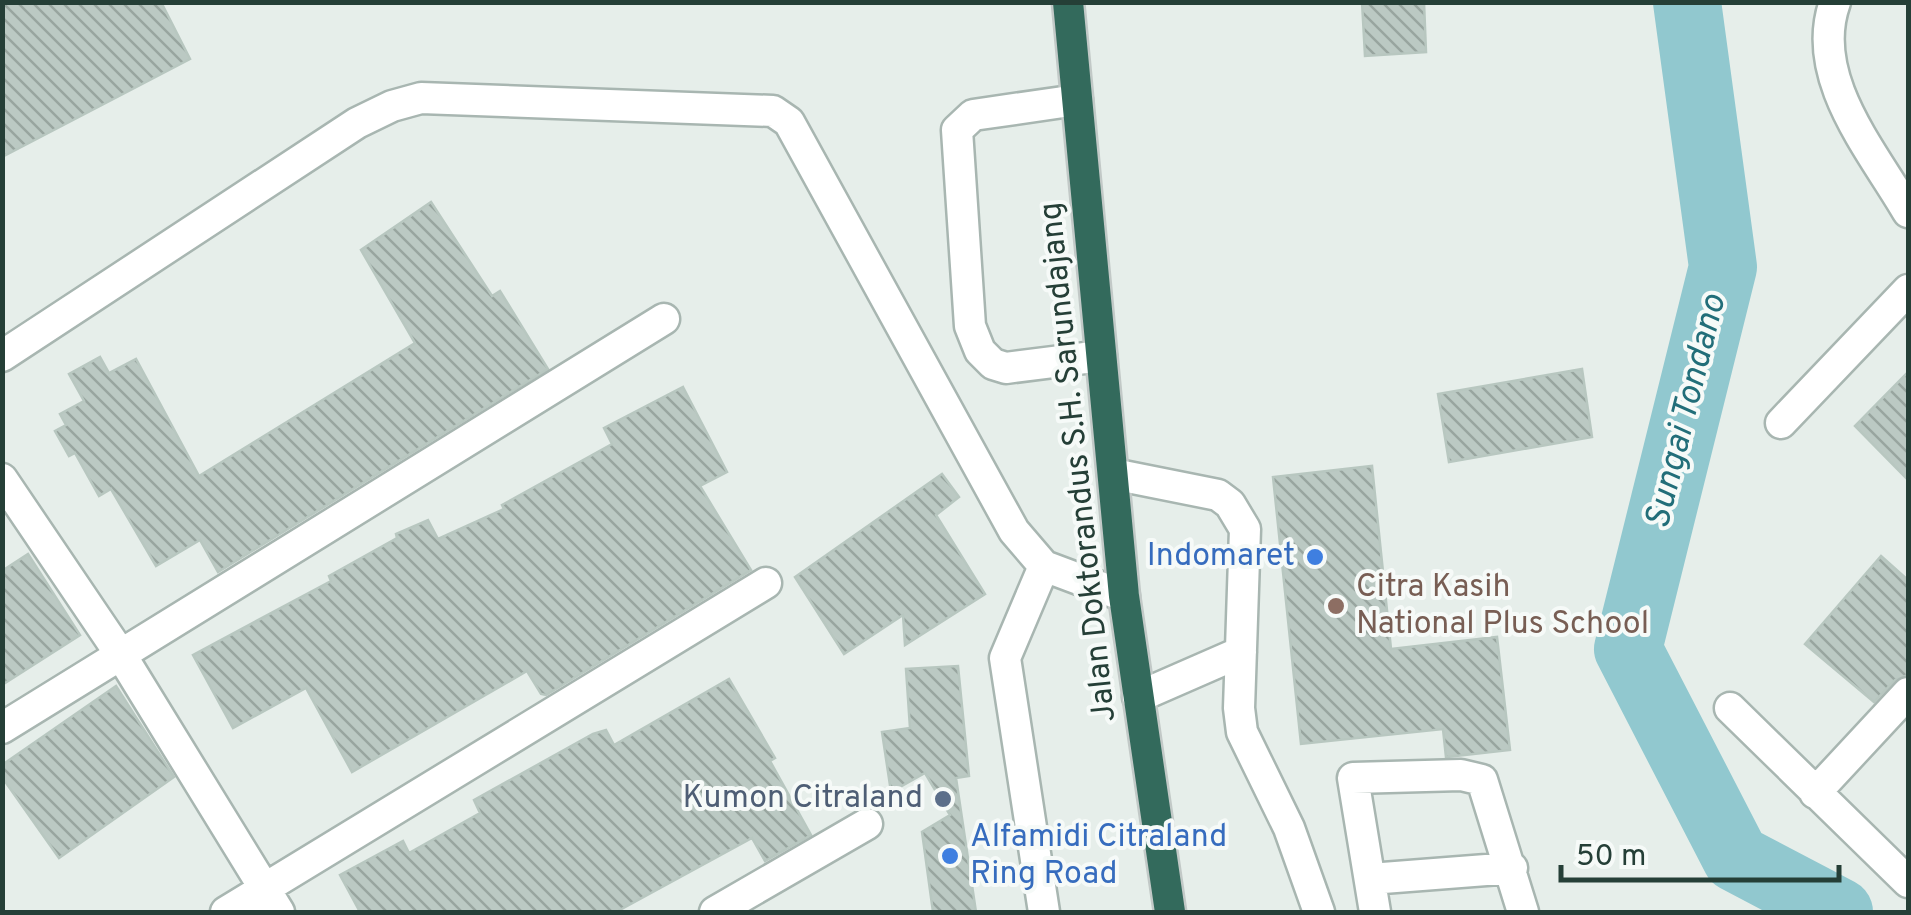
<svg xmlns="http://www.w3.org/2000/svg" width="1911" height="915" font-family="Overpass,sans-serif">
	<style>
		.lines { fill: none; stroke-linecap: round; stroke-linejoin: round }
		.river { stroke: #91c8cf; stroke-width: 68 }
		.building { fill: url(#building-back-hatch); stroke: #b8c7c0; stroke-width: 2.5 }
		.minor-casing { stroke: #a8b6b1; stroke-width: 35 }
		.highway-casing { stroke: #c2c9c7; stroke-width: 35 }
		.minor { stroke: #fff; stroke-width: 30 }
		.highway { stroke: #336a5c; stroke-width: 30 }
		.shop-dot { fill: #3f7fe0; stroke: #f6faf8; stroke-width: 4 }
		.education-dot { fill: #8d6e63; stroke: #f6faf8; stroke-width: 4 }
		.service-dot { fill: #5c6f8a; stroke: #f6faf8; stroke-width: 4 }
		.labels { text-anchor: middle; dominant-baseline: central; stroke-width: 8; stroke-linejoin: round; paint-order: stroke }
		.street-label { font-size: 32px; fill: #253f37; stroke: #f6faf8 }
		.shop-label { font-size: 32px; fill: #366cbe; stroke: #f6faf8; text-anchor: end }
		.education-label { font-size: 32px; fill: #785e54; stroke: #f6faf8; text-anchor: start }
		.service-label { font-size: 32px; fill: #4e5e75; stroke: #f6faf8; text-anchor: end }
		.water-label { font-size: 35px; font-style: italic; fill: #226e79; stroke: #f6faf8 }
	</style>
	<defs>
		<pattern id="building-back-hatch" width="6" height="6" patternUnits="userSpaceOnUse" patternTransform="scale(2.5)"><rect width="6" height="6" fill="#bbc9c3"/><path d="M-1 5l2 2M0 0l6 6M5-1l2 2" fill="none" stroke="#98a59f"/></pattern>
	</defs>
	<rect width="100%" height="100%" fill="#e6eeea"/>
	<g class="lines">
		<!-- river -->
		<path class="river" d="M1687,2L1723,267L1628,649L1736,858L1839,912"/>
	</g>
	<!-- building -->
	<path class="building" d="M2,2H161L190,59L2,157Z
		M1362,2H1424L1426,52L1365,56Z
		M431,202L492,296L500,291L548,369L218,572L200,540L156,566L111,489L99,496L75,453L69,456L55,431L66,425L60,414L84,401L69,374L100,357L109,373L136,359L199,476L415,343L361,250Z
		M1582,369L1592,437L1449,462L1438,394Z
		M1908,372V480L1855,426Z
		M683,387L727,472L700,486L751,570L546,695L541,694L527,671L352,772L306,688L233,728L193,655L331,581L329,576L397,538L396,534L428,520L438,539L504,509L502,505L612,444L604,428Z
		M1372,466L1391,649L1497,637L1510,750L1446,757L1443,729L1301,744L1273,477Z
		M942,474L959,497L936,515L985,594L905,645L903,615L844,654L795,577Z
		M28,554L80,635L2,685V571Z
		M1881,556L1908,580V675L1895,680L1874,702L1805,644Z
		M958,666L969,776L956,778L976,912H933L922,832L950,815L925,773L891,792L882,732L910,728L906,669Z
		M729,679L775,758L770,761L811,835L765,861L752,838L616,912H360L340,875L403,841L409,853L480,813L474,800L593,734L606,730L614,745Z
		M116,686L174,777L59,858L2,777V765Z"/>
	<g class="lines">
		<defs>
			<path id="minor" d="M1835,2C1808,77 1872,150 1908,212
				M1077,100L973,115L957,130L970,326L980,351L993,364L1006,368L1101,356
				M2,356L357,123L392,106L421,98L773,111L789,122L1014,531L1044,566L1124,596
				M1781,423L1908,290
				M1113,474L1218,495L1230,504L1245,529L1239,708L1242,732L1289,828L1319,912
				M2,479L121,655L279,912
				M1044,566L1005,658L1044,912
				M1138,697L1241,652
				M1730,708L1908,882
				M2,728L664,319
				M1815,793L1908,693
				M1370,879L1512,868
				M226,912L766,583
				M715,912L867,824
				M1375,912L1353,778L1461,775L1482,780L1523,912"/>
			<path id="highway" d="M1068,2L1124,596L1170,912"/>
		</defs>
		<!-- minor casing -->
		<use href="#minor" class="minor-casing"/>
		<!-- highway casing -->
		<use href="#highway" class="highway-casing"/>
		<!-- minor -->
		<use href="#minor" class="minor"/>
		<!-- highway -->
		<use href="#highway" class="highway"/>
	</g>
	<!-- markers -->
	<g class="shop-dot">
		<circle cx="1315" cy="557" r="10"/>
		<circle cx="950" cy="856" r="10"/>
	</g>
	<circle class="education-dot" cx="1336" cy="606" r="10"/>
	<circle class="service-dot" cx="943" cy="799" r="10"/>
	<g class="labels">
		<!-- street labels -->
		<g class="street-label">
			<text transform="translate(1079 462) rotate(-96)">Jalan Doktorandus S.H. Sarundajang</text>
		</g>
		<!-- shop labels -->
		<g class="shop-label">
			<text x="1295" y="557">Indomaret</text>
			<text x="970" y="838" text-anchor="start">Alfamidi Citraland<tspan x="970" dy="37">Ring Road</tspan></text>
		</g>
		<!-- education labels -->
		<g class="education-label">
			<text x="1356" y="588">Citra Kasih<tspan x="1356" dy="37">National Plus School</tspan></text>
		</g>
		<!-- service labels -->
		<g class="service-label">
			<text x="923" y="799">Kumon Citraland</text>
		</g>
		<!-- water labels -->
		<g class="water-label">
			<text transform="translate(1687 412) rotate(-76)">Sungai Tondano</text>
		</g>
	</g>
	<!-- border -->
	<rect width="1911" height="915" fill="none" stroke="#253f37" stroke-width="10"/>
	<!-- scale -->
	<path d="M1561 865v15h278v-15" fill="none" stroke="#253f37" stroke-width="5"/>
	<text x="1576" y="865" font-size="30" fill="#253f37" stroke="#f6faf8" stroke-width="8" paint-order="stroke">50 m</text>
</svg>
